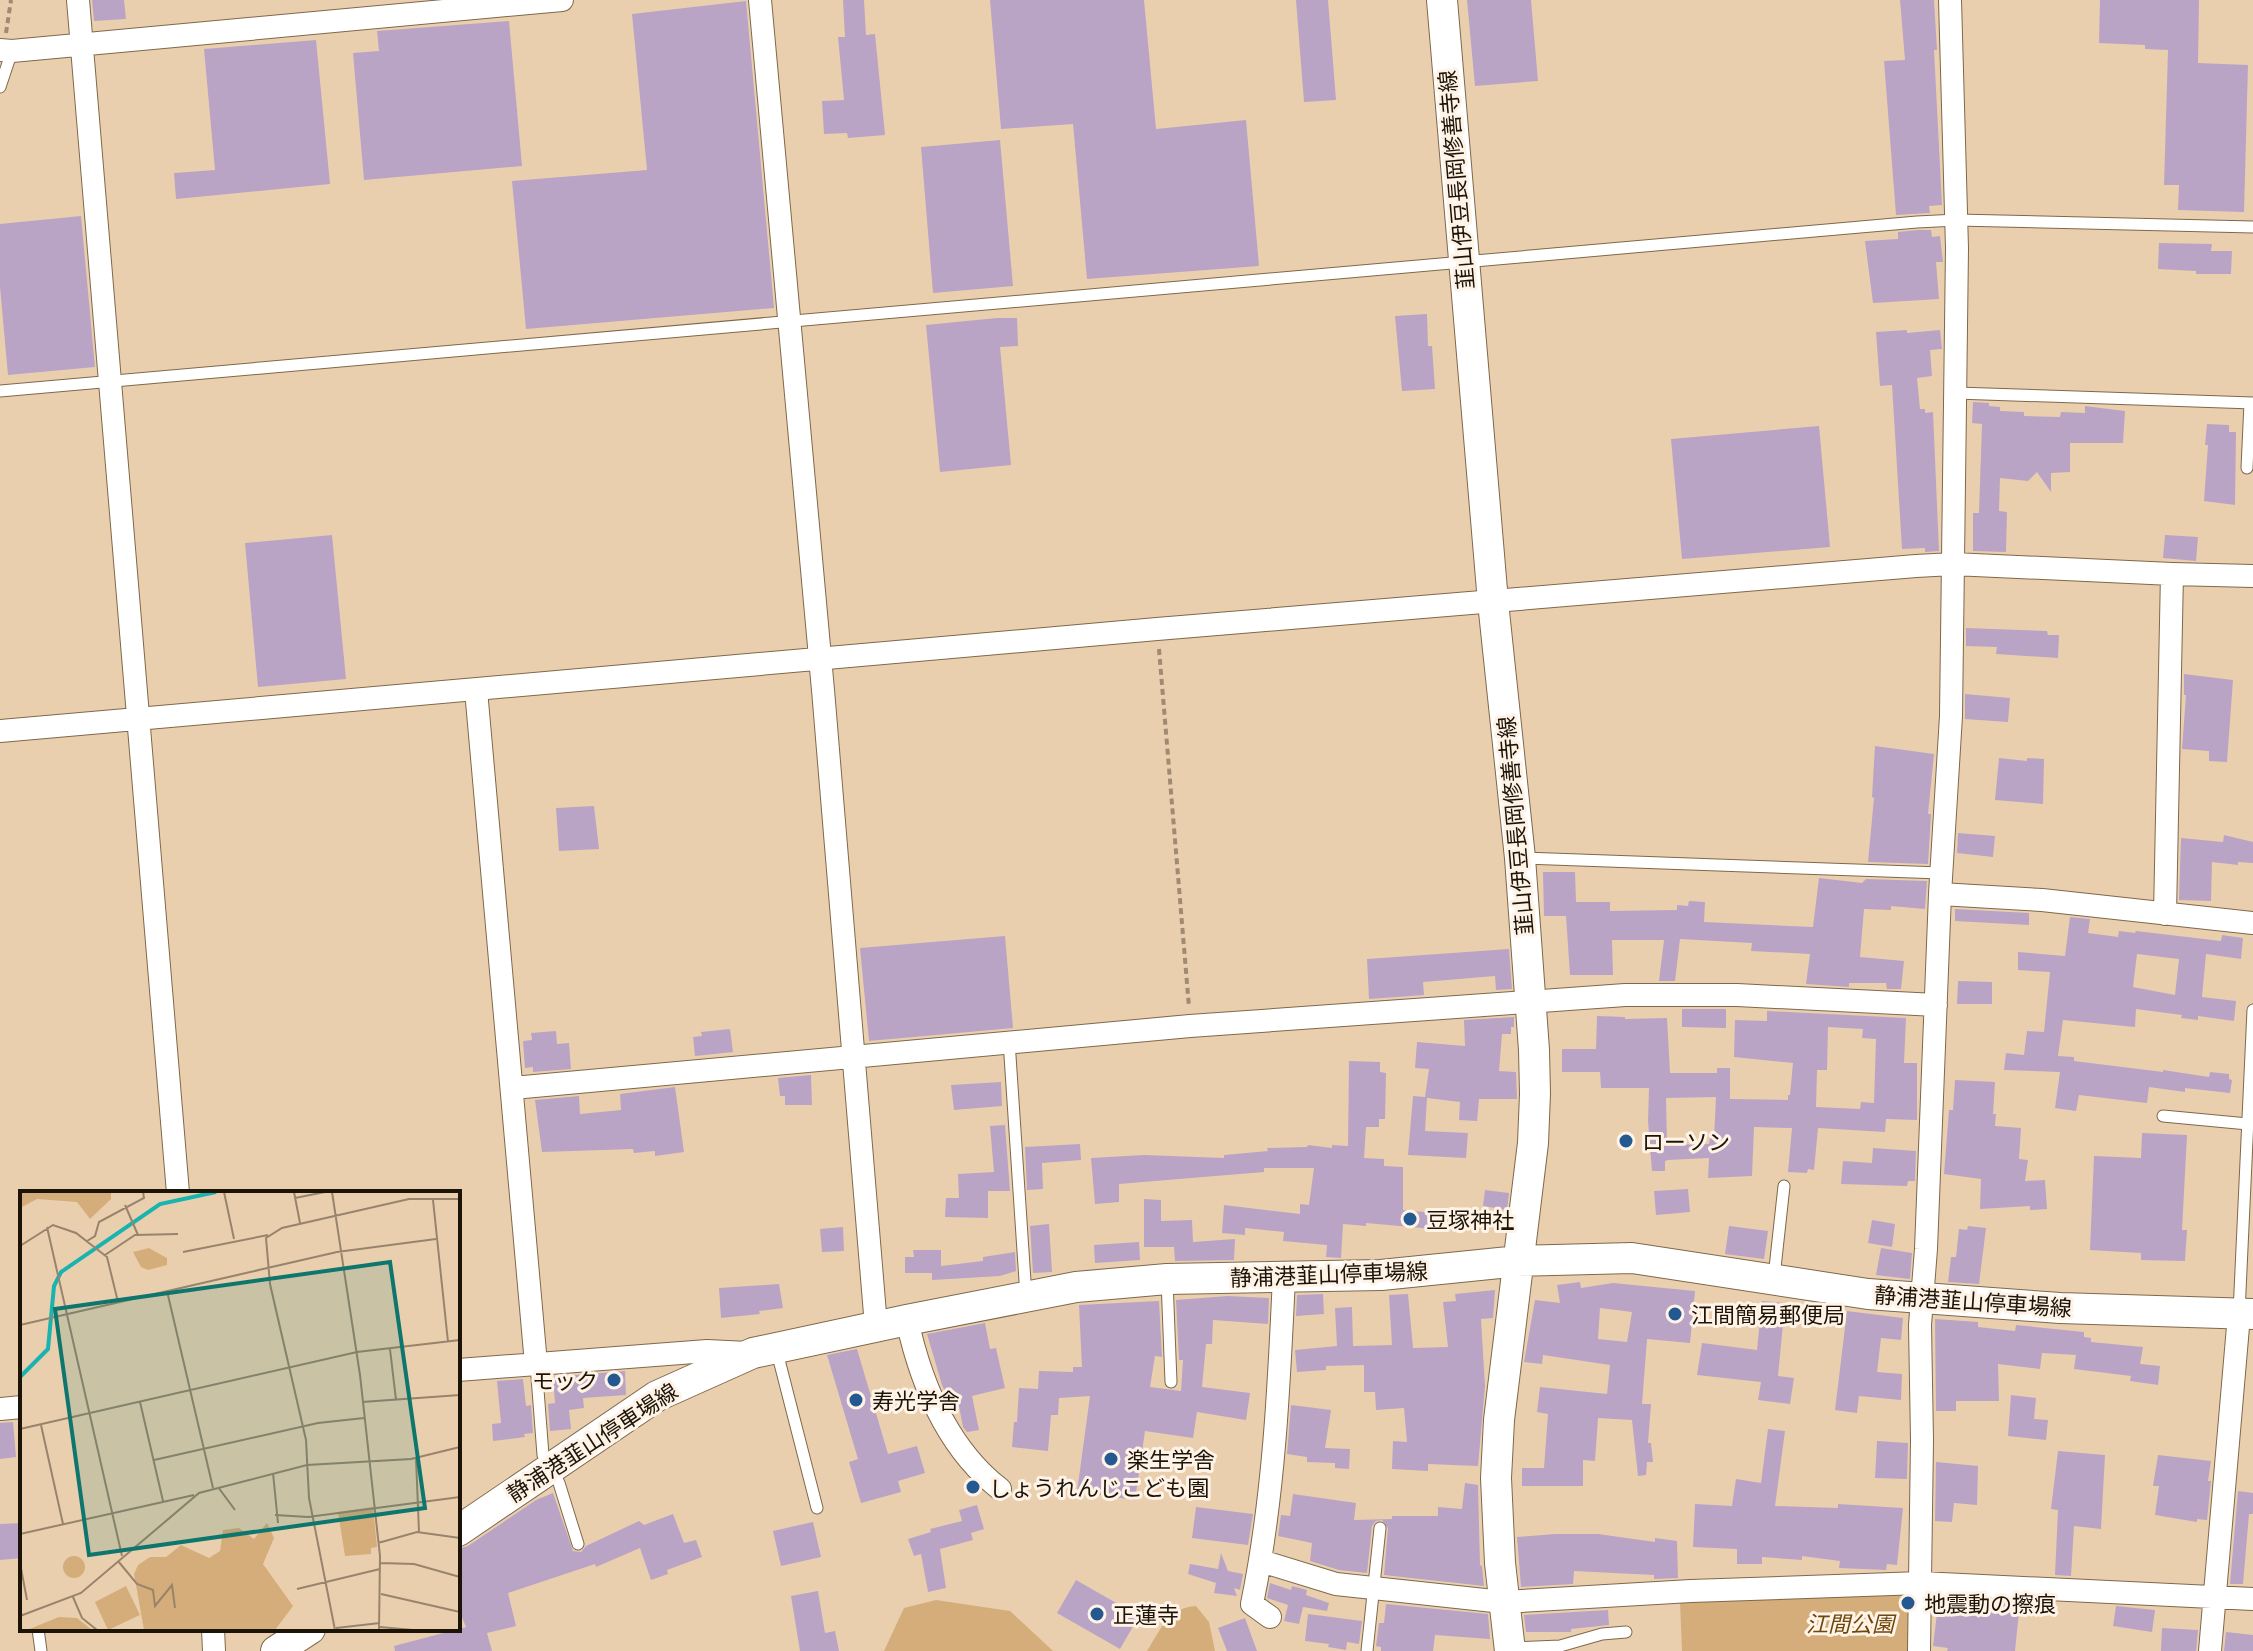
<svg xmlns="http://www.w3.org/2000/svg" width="2253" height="1651" font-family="'IBM Plex Serif','Noto Sans JP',serif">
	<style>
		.green { fill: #d5ad7a }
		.building { fill: #b9a4c6; fill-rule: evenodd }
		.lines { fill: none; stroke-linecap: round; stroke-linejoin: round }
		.lane-casing { stroke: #7f684a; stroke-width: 13 }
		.street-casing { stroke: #7f684a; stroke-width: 24 }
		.secondary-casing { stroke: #7f684a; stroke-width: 32 }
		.path { stroke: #a08b72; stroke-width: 4; stroke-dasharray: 6 4; stroke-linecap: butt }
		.lane { stroke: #fff; stroke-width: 11 }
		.street { stroke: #fff; stroke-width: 22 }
		.secondary { stroke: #fff; stroke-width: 30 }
		.poi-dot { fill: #235890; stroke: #fef3e6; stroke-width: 3 }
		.labels { text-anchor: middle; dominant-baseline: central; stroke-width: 6; stroke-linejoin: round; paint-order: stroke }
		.street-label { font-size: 22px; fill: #1d1408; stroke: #fef3e6 }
		.poi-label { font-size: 22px; fill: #1d1408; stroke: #fef3e6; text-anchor: start }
		.park-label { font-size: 22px; font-style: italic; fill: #6d4709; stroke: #fef3e6 }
		.inset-river { fill: none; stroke: #19b3b0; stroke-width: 4 }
		.inset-road { fill: none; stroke: #98846c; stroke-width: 2 }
		.view { fill: #0f766e; fill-opacity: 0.15; stroke: #0f766e; stroke-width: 4 }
		.inset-edge { fill: none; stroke: #1d1408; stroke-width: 4 }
	</style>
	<rect width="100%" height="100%" fill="#eacfaf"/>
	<!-- green -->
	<path class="green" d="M1893,1594L1915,1596L1912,1651H1682L1680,1602Z
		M936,1600L1010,1611L1053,1651H884L904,1608Z
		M1196,1606L1209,1622L1215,1651H1147C1161,1629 1168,1608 1196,1606Z"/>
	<!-- building -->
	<path class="building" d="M92,0H124L126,19L94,21Z
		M843,0H864L866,35L875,34L885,135L848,138L847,133L824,134L822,101L844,100L838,37H845Z
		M990,0H1144L1156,129L1246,120L1259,266L1087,279L1073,124L1001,129Z
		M1296,0H1328L1336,100L1304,102Z
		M1467,0H1531L1538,81L1475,86Z
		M1900,0H1934L1937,50H1934L1942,205L1929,206L1930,213L1896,215L1884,61L1905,60Z
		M2100,0H2199L2198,63L2248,65L2244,212L2178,210L2179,185H2164L2168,50L2145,49V45L2099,43Z
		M746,1L774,308L526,329L512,181L647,170L632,14Z
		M509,21L522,166L364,180L353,53L379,51L377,31Z
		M316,40L330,184L176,199L174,173L215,170L204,49Z
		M1000,140L1013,286L933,293L921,147Z
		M81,216L95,367L8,375L0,287V224Z
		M1918,230H1931L1932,237L1940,236L1943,262H1936L1939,299L1873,303L1865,241L1898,239V232Z
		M2159,243L2212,244L2211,251H2232L2231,274H2196V271L2158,269Z
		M1427,314L1428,346H1432L1435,389L1402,391L1395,316Z
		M997,318H1017L1018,346L1000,347L1011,465L940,472L926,325Z
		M1907,330V333L1940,330L1942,349L1930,350L1932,376L1917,378L1920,409H1925V413L1933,412L1939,551L1925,552V548L1902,549L1892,385L1880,386L1876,332Z
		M1973,402L1989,403V406L2000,407V411L2024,412V416L2060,417L2061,412L2085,413V406L2125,411L2123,443H2070V472L2051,473V492L2037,472L2028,481L2000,478L1999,511L2007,512L2006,552L1973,551V513H1979L1982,424L1972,423Z
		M2207,424L2229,425V432H2236L2235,505L2204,501L2208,445H2205Z
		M1819,426L1830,547L1682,559L1671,439Z
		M332,535L346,679L258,687L245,543Z
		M2165,535L2198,537L2196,561L2163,558Z
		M1966,628L2047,631L2048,635H2059L2058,658L1996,654L1997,647L1966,646Z
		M2184,674L2233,680L2227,762L2209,761V751L2182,749L2186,695H2184Z
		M1965,694L2010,698L2008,722L1965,719Z
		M1875,746L1934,754L1928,814H1931L1928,864L1868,862L1874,798L1872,797Z
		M1999,758L2027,761V758L2044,759L2043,804L1995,800Z
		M594,806L599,849L559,851L556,808Z
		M1958,833L1995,836L1993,857L1957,853Z
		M2224,835L2253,842V863L2238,862V865L2212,862L2211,901L2179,900L2181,838L2223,842Z
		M1543,872H1575L1576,902H1610V911L1677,910V905L1688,906L1689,901L1705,902L1704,922L1813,927L1819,878L1862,883L1866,879L1927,881L1925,909L1891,906V910L1864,909L1860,957L1904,961L1901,989H1887L1886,983H1849V987L1806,984L1810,954L1751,951L1752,943L1680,939L1675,981H1659L1664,940H1612L1613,975H1570L1566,916H1544Z
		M1955,909L2029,913V925L1955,921Z
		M2070,917L2090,919L2088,933L2118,937L2119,931L2135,933L2136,931L2221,941L2222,935L2243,938L2241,959L2206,954L2202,997L2236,1001L2234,1021L2198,1016V1020L2181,1018L2182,1015L2136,1009L2135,1027L2063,1020L2058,1056L2074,1057V1061L2163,1072V1070L2209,1077L2210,1072L2229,1074V1079L2232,1080L2230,1093L2185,1088V1092L2149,1087L2147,1103L2079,1095L2076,1111L2055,1108L2060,1072L2004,1070L2006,1053L2024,1055L2027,1031L2044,1032L2050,972L2018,970V952L2065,956ZM2137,954L2179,959L2175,995L2133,987Z
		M1005,936L1013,1028L869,1041L860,948Z
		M1509,949L1512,989L1496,990L1495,976L1423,982L1424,995L1369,999L1367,959Z
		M1958,981L1992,982V1004H1957Z
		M1682,1009H1726V1028L1682,1027Z
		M1767,1011L1906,1018L1904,1063H1917V1120L1886,1119L1885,1132L1818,1128L1814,1170L1808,1169L1807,1173L1788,1172L1792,1128L1754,1127L1752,1176L1708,1178L1709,1158L1668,1160L1665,1161V1171H1652L1648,1121L1649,1088H1601L1600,1072H1562V1049H1596L1597,1016L1625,1017V1019L1667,1018L1670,1073H1717V1068H1730V1099L1788,1100V1095H1790L1793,1063L1734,1057L1735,1020L1767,1021ZM1828,1027L1863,1029L1862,1038L1876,1039L1874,1103L1861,1102L1860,1109L1816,1107L1817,1070H1827ZM1716,1097L1714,1138H1710L1709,1144L1667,1145L1666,1098Z
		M1514,1017V1027H1511V1034H1502L1499,1071L1516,1072L1517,1099H1479L1477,1121L1459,1120L1460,1102L1427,1098L1425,1131L1468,1133L1466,1158L1408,1155L1413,1096L1425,1097L1429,1069L1415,1068L1417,1042L1465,1046L1464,1020Z
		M730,1029L733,1052L695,1056L693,1037L702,1036L701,1032Z
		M556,1031L557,1044L569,1043L571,1069L533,1072V1067L525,1068L523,1041L532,1040L531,1033Z
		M1349,1061L1380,1062V1072L1386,1073L1385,1119H1379V1127H1366L1364,1158L1384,1159V1166L1403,1167V1210L1434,1213L1433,1229L1366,1223V1226L1343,1224L1341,1258L1326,1257L1327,1245L1283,1241L1284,1232L1245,1228V1235L1222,1233L1224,1205L1300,1214V1204L1309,1205L1314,1168H1264V1172L1119,1184V1202L1095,1204L1091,1158L1144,1155L1224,1158V1155L1268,1151L1267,1148L1307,1147L1308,1145L1332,1148V1145L1348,1146Z
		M811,1075L812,1105H785V1096H780L778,1078Z
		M1955,1080L1995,1082L1993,1114H1996L1995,1126L2021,1128L2019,1159L2028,1160L2025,1181L2045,1180L2047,1209L2030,1210V1206L1980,1209L1981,1179L1944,1174L1949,1110H1953Z
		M1001,1082L1002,1106L954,1110L951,1085Z
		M675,1087L684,1152L655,1156V1151L634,1153L633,1149L542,1152L535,1100L579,1096L580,1114L621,1110L620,1094Z
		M1005,1125L1010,1191H988V1218L945,1217L946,1198H959L958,1174L994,1172L990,1126Z
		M2142,1133L2187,1135L2182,1230H2187L2185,1261L2141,1260V1253L2090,1250L2094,1156L2141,1158Z
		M1080,1144L1081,1160L1042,1163L1043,1189L1027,1190L1025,1147Z
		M1873,1148L1916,1151L1915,1181H1908L1907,1186L1841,1184L1843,1161L1872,1163Z
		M1688,1189L1690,1212L1656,1215L1654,1191Z
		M1485,1190L1509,1193L1507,1210L1483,1206Z
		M1144,1199L1161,1200V1221L1192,1220L1193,1242L1235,1239L1234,1260L1175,1261L1174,1247H1144Z
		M1872,1220L1895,1224L1892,1247L1868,1243Z
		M1049,1224L1052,1272L1033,1273L1030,1226Z
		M1729,1226L1768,1231L1764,1259L1725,1254Z
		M1968,1226L1986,1228L1979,1284L1948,1282L1951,1257H1956L1959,1229L1967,1230Z
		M843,1227L844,1251L822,1252L820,1229Z
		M1139,1242L1140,1260L1095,1263L1094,1245Z
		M1881,1248L1912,1253L1910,1279L1876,1275Z
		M913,1250H941V1266L983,1261V1257L1015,1252L1016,1271L1000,1276L932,1280V1273H905V1257H914Z
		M1580,1282L1581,1288L1613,1283L1695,1291L1690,1343L1647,1339L1642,1404H1651L1648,1443H1651L1653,1462H1647L1646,1475L1638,1476L1632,1420L1598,1418L1595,1461L1583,1460V1486H1522V1468H1544L1548,1414L1537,1412L1540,1387L1607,1394L1610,1365L1543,1355L1542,1364L1524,1362L1535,1300L1560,1303L1557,1285ZM1600,1308L1632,1312L1627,1342L1598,1339Z
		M779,1284L783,1308L759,1311L760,1314L721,1318L719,1288Z
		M1495,1290L1493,1318L1481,1319L1485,1386L1478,1466L1428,1464V1471L1392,1469L1393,1441L1407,1442L1404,1408L1376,1410L1375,1392H1364V1365L1326,1366V1370L1297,1372L1295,1350L1337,1346L1335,1308L1352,1307L1353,1346L1392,1345L1389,1295L1408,1294L1413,1348L1448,1347L1443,1302L1456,1301L1455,1294Z
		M1323,1294L1324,1314L1296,1316L1297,1295Z
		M1228,1296L1269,1298L1268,1324L1213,1320L1212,1344H1206L1202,1387L1250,1393L1246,1420L1197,1412L1193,1438L1145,1431L1135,1500L1077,1492L1090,1396L1059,1398L1058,1415H1051L1048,1451L1012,1447L1014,1422H1017L1019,1388L1038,1389L1039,1371L1073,1372V1367H1082L1079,1305L1159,1301L1162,1357L1155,1356L1150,1387L1181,1391L1183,1360H1179L1176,1300Z
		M1762,1301L1785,1303L1778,1376L1794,1378L1790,1404L1758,1400L1761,1382L1697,1375L1702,1343L1757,1350Z
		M1847,1311L1903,1318L1901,1340L1881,1338L1877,1372L1902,1374L1901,1400L1859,1396L1857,1413L1835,1410Z
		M1935,1319L1978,1322V1327L2015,1331L2016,1325L2084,1332V1337L2091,1338V1342L2143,1347L2140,1364L2160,1366L2158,1385L2130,1381L2131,1376L2074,1369L2076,1355L2042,1353L2040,1369L1998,1364L1999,1401H1956V1411H1936Z
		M985,1323L990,1349L996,1348L1005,1388L972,1396L979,1430L967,1432L963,1427L957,1396L948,1399L942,1385L927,1334Z
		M857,1349L888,1454L917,1446L925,1473L898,1481L901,1492L861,1503L849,1462L858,1459L827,1355Z
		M625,1371L626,1395L583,1398L584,1408L569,1410L571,1429L550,1431L548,1404L555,1403L553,1377Z
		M523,1379L526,1406L531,1405L533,1433L524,1434L525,1437L493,1441L492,1424L501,1423L497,1381Z
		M2011,1395L2036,1398L2034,1419L2048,1420L2046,1440L2008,1436Z
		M1291,1405L1331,1410L1325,1448L1350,1449L1349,1469L1335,1468V1463L1307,1462V1457L1287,1454Z
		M13,1422L16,1457L0,1459V1423Z
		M1768,1429L1785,1431L1775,1506L1838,1508V1504L1903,1508L1897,1565L1887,1564L1886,1570L1839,1568L1840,1561L1802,1556V1560L1762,1557V1564H1737V1549L1693,1547L1695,1504L1732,1506L1736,1479L1761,1483Z
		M1877,1441L1908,1443L1907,1479L1875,1478Z
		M2058,1451L2105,1455L2101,1529L2074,1526L2071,1576L2055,1575L2058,1510L2051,1509Z
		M2158,1455L2211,1461L2208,1481H2211L2207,1520L2197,1519V1522L2155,1515L2159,1486H2153Z
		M1936,1462L1978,1466L1977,1505L1954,1503L1952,1522L1935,1521Z
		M1465,1483L1478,1485L1480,1565L1482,1566L1484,1586L1384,1575L1388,1528L1382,1520L1376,1521L1372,1526L1367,1573L1339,1570L1310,1561L1312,1543L1278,1536L1281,1515L1290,1516L1293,1494L1356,1503L1354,1520L1392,1519V1516H1438V1507L1462,1509Z
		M2238,1491L2253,1493V1514H2249L2243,1584H2230Z
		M553,1493L573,1551L581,1552L586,1546L639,1521L644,1525L673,1514L684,1543L696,1540L702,1557L667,1570L668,1574L651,1580L640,1548L596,1567L595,1564L508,1593L516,1626L487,1633L492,1651H395L394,1646L466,1627L458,1608V1549L468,1546L536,1500Z
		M977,1505L984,1529L971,1533L973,1540L940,1549L946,1588L928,1592L921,1554L914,1556L908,1539L931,1532L930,1529L962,1521L959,1510Z
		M1196,1507L1253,1514L1248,1545L1192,1538Z
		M813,1522L821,1557L781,1566L773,1531Z
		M22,1523V1558L0,1560V1524Z
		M1555,1534H1598L1655,1542V1538L1677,1541L1678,1578L1654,1579V1575L1574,1571L1573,1584L1521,1587L1517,1537Z
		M1221,1553L1228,1571L1243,1574L1240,1590L1234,1588L1237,1596L1214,1593L1216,1583L1188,1574L1190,1564L1218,1569Z
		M1076,1580L1139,1616L1120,1649L1057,1613Z
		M1270,1583L1291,1590L1292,1586L1307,1590L1306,1595L1329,1603L1327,1611L1303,1607L1299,1624L1284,1621L1288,1605L1267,1598Z
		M818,1591L825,1633L835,1631L839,1651H800L791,1596Z
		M1934,1598L2020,1602L2015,1651H1947L1948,1648L1933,1646L1937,1613L1934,1612Z
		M1386,1604L1488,1614L1490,1639L1435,1635L1433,1651H1381V1647L1376,1646L1379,1623H1384Z
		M2116,1606L2155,1610L2152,1632L2113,1626Z
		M1608,1610L1609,1625L1571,1629V1632H1526L1524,1615Z
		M1308,1614L1362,1621L1359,1644L1347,1642L1346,1650L1328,1647L1329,1644L1305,1641Z
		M1245,1618L1257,1651H1227L1218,1628Z
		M2162,1628L2198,1630L2196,1651H2161Z
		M2226,1632L2253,1635V1651H2224Z"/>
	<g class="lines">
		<defs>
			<path id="lane" d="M0,87L12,51
				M0,391L1917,222L1957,220L2253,227
				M1956,393L2253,403
				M2247,468L2250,403
				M1521,858L1941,873
				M1009,1041L1026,1296
				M2163,1116L2248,1124
				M1774,1277L1784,1186
				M1167,1280L1171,1382
				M2239,1313L2253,1010
				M777,1352L817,1508
				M536,1364L543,1455L559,1483L578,1544
				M38,1629L41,1651
				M1510,1648L1560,1646L1602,1634L1626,1632
				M1367,1651L1380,1528"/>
			<path id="street" d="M78,0L178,1193
				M760,0L823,690L876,1326
				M0,50L12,51L562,0
				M476,690L536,1364
				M0,731L1157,629L1916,566L1953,564L2172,574L2253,576
				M1940,894L2042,900L2253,923
				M2165,914L2172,574
				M513,1088L1190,1026L1625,995H1737L1936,1005
				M907,1320C921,1384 947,1448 1000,1489
				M458,1370L707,1351L748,1353
				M0,1409L22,1407
				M1261,1561L1336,1584L1503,1602L1691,1591L1921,1583L2253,1599
				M1270,1617L1252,1604C1274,1497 1279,1386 1284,1277
				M213,1629L214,1651
				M1919,1651L1922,1440L1920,1325L1926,1249L1940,894L1951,716L1957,248L1950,0
				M2210,1651L2239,1315"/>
			<path id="secondary" d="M1442,0L1493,602L1520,858L1534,1050L1535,1094L1533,1143L1499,1420L1496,1478L1500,1563L1510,1651
				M458,1531L657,1396L753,1353L907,1320L1076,1287L1167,1279L1381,1275L1519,1261L1632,1258L1868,1294L2060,1308L2253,1314
				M276,1651L310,1629"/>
		</defs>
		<!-- lane casing -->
		<use href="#lane" class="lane-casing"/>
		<!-- street casing -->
		<use href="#street" class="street-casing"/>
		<!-- secondary casing -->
		<use href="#secondary" class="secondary-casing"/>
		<!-- path -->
		<path class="path" d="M6,33L11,0
			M1159,649L1189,1007"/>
		<!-- lane -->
		<use href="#lane" class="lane"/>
		<!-- street -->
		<use href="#street" class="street"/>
		<!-- secondary -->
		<use href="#secondary" class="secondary"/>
	</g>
	<!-- markers -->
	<g class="poi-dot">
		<circle cx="1626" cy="1141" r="8"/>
		<circle cx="1410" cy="1219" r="8"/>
		<circle cx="1675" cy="1314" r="8"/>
		<circle cx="614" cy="1380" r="8"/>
		<circle cx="856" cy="1400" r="8"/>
		<circle cx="1111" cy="1459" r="8"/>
		<circle cx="973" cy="1487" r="8"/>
		<circle cx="1908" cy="1603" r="8"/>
		<circle cx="1097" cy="1614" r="8"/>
	</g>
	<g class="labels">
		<!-- street labels -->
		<g class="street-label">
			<text transform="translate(1456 180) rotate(-95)">韮山伊豆長岡修善寺線</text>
			<text transform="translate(1515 826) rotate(-95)">韮山伊豆長岡修善寺線</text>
			<text transform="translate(1329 1274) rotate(-2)">静浦港韮山停車場線</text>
			<text transform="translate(1973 1301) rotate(4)">静浦港韮山停車場線</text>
			<text transform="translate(592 1442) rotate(-33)">静浦港韮山停車場線</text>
		</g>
		<!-- poi labels -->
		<g class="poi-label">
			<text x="1642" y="1141">ローソン</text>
			<text x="1426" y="1219">豆塚神社</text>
			<text x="1691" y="1314">江間簡易郵便局</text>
			<text x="598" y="1380" text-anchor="end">モック</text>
			<text x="872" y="1400">寿光学舎</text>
			<text x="1127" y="1459">楽生学舎</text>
			<text x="989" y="1487">しょうれんじこども園</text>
			<text x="1924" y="1603">地震動の擦痕</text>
			<text x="1113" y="1614">正蓮寺</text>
		</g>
		<!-- park labels -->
		<g class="park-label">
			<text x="1850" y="1623">江間公園</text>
		</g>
	</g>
	<!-- overview -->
	<g transform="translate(20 1191)">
		<rect width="440" height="440" fill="#eacfaf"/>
		<path d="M0,1H91V8L70,28L57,11L17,8L0,17ZM129,57L147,67V74L128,79L121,76L113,61ZM353,316L357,356L351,357V363L325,365L318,321ZM247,332L254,347L243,373L273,415L255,439H124L114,383L118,374L130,366H146L161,354L189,367L200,360L203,339L219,337L234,348ZM43 376a11 11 0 1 1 22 0a11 11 0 1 1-22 0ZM106,395L120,424L88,439L75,411ZM39,426L57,427L72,439H7Z" fill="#d5ad7a"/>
		<path class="inset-river" d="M0,186L28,158L34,95L41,81L140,13L196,1"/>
		<path class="inset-road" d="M204,1L214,48M274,1L280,32M312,1L340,184L360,365L359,439M275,7L305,1M413,9L428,151M105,14L118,44M27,36L102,365M67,50L75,45L79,31L124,7L123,1M0,55L33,34L56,42L87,66L98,111M163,61L248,44M85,64L115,44L158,43M147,100L193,297M0,134L317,61L416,48M370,158L376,209M120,211L143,310M342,211L440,204M21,234L43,333M0,238L337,161L440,149M396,267L399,341M134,269L298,232L344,227M253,282L258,332M198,296L215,319M255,324L288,326L440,306M0,343L174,304M358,352L397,341L440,347M98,370L117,393L133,399L135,415L152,394L155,417M0,372L7,409M360,372L394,373L440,386M277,398L360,378M361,403L440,421M53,406L62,427L77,439M0,425L61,402L179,302L287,274L391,268L440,256M360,436L393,439M316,437L360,432M315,439L289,307L286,249L250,93L246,47L262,37L389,8H440"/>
		<path class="view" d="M370,71L405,317L69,364L35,118Z"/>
		<rect width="440" height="440" class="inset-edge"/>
	</g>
</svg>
